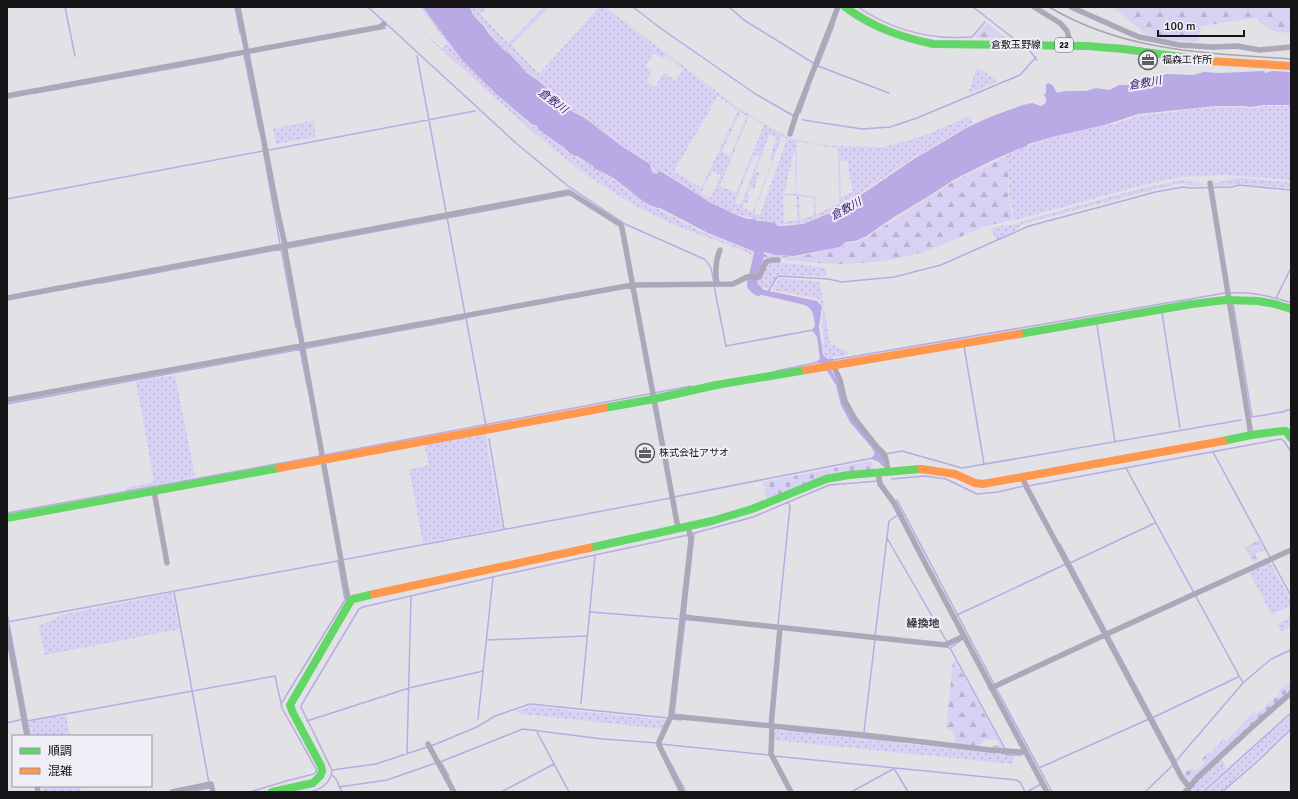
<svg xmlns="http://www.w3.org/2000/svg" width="1298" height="799" font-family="Signika,'Noto Sans JP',sans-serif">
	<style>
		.grass { fill: url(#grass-dots); fill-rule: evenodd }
		.forest { fill: url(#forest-firs) }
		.wetland { fill: url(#wetland-marsh) }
		.cemetery { fill: url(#cemetery-stones) }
		.water { fill: #b9a9e4 }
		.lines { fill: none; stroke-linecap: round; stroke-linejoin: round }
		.stream { stroke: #b9a9e4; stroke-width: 1.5 }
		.river { stroke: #b9a9e4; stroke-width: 10 }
		.street { stroke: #aca8b9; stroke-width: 5.5 }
		.fast { stroke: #63d668; stroke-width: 8 }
		.slow { stroke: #ff974d; stroke-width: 8 }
		.rail { stroke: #a6a5af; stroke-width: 1.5 }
		.labels { text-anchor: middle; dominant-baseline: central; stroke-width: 4; stroke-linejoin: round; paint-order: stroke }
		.shield { fill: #efedf6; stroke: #56555a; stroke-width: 1 }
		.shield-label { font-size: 9px; font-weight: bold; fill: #151417 }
		.street-label { font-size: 10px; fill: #151417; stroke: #efedf6 }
		.poi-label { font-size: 10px; fill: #151417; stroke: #efedf6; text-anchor: start }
		.water-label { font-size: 11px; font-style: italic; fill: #3d1474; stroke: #efedf6 }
		.neighbourhood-label { font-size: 11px; font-weight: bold; fill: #3e3d44; stroke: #efedf6 }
	</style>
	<defs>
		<pattern id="grass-dots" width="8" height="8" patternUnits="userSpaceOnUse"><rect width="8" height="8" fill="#d9d1f3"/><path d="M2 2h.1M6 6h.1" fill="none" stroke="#b9b3d0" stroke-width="1.8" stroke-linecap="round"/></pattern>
		<pattern id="forest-firs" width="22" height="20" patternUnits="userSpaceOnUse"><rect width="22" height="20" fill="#d9d1f3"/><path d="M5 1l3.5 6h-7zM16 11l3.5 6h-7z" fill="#b9b3d0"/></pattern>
		<pattern id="wetland-marsh" width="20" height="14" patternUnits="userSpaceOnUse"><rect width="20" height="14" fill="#d9d1f3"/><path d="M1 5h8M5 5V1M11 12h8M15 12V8" fill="none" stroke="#b9b3d0"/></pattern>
		<pattern id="cemetery-stones" width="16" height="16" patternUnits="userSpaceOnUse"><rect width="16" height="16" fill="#d9d1f3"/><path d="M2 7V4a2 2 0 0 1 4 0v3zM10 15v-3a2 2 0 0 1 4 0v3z" fill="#b9b3d0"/></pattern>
	</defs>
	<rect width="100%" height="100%" fill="#e2e2e6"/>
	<!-- grass -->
	<path class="grass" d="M394,7L441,48L448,44L423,11L418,7L424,10L463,61L497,96L533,126H535L539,131L560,146H562L565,150L574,157H576L593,166L595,170L600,171L621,185L643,201L702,232L751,251L754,256L753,268L751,267L752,259L751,255L743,250L706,237L679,227L637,207L582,172L533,132Z
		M471,7H488L480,14L508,43L543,7H549L511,45L539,74L599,7H605L737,107L768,126L790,138L810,143L831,146L883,147L923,136L970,116L973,123L913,158L837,209L803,223L779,225L739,215L721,208L695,193L666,173L660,171L656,173L653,172L651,164L623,146L585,117L568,108L540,81L527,72L509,52L504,49L490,33L485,25L474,15ZM654,53L664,59L666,56L683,69L676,81L664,73L655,87L646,81L652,71L645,67ZM718,96L738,111L701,188L674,171ZM740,112L747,116L730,156L722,152ZM749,116L764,125L736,193L720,186ZM769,135H772L776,139L769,160L772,161L753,212L742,207L744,202L747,203L750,195L747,194L750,188L754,190L759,173L756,171ZM782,136L787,139L760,215L754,213ZM797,141L815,145L838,148L839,203L816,215L815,196L797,194ZM795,152L796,194H784L794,152ZM754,155L759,157L742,203L736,204V199ZM840,161H847L853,192L841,197ZM712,171L720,175V178L710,198L701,193ZM783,195L796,196L798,220L784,222ZM799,197L814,198V215L800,220Z
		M977,67L998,81L968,94Z
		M1265,106H1291V180L1223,175L1180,177L1147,184L1011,221L1014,218L1009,195V154L1021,148H1026L1029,145L1058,136L1117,123L1138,116L1211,107H1244L1250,108L1260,107Z
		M313,121L316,137L276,144L273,128Z
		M1237,178L1291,182V188L1238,184L1232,185L1213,186V184L1215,183Z
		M1181,180L1206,184L1208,185L1188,186L1182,183L1152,190L1026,223L1021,225L1014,231L996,240L991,229L994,227L1012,225L1044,215L1143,188Z
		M777,262L826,268V277L780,274L777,276L768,289L756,286L754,283L755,279L768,263Z
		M780,278L820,282L830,344L848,352V355L828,358L824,355L822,344L824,343L822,325L823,307L819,299L816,298L773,290V288Z
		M175,375L195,476L193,477L126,491V488L154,482L136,381Z
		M485,433L502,528L423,543L409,469L429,465L424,444Z
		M1269,561L1291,601V605L1272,615L1277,624L1291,617V625L1281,632L1248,570Z
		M172,593L179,628L176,630L45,655L39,630L40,625L57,618L60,615Z
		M531,706L666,720L662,729L522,714L519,713L516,711Z
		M66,715L70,736H32L29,723L32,721Z
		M1291,715V728L1221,792H1205Z
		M774,730L1000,754L1014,756L1013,764L773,740Z
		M1221,759L1227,768L1201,792H1188L1197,781Z
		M42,786H80L81,792H43Z"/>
	<!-- forest -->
	<path class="forest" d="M1109,7H1291V31L1289,33C1273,31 1267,31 1256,18L1201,26L1198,42L1172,40L1147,35L1115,9Z
		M987,23L1006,38H976V35Z
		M1009,155L1008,195L1013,218L1011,220C1003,222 995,224 987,226C963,235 940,247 916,254C870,267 822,266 775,258L760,271L758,270L763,254L794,257L816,253L834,248H840L847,243L856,242L867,237L956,180Z
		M953,661L956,662L1003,748H991V747L999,745L996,739L992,740L985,739L983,742L978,747L955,744C954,740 955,736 953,732L946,728Z"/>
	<!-- wetland -->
	<path class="wetland" d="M1259,540L1265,550L1255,554L1258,560L1253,562L1245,547Z"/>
	<!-- cemetery -->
	<path class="cemetery" d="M870,461L872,463L874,471L848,473L767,499L763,482Z
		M1289,682L1291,686V692L1188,784L1182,775L1191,768L1196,771L1204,764L1201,760L1209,752L1211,754L1214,751L1213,749L1224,739L1226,741L1242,725L1241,724L1254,712L1256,714L1261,710L1262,711L1264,709L1263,708L1279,694L1278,691Z"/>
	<!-- water -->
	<path class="water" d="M420,7H470L473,15L484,26L489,34L504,50L509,53L527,73L540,82L568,109L585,118L623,147L650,164L652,172L656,174L660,171L665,174L711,203L739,216L748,219H754L758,221H762L774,223L778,226H783L803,224L837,210L861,195L914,159L968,127L990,117L1023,105L1032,103L1041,106L1046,103V99L1044,94L1046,93V84L1049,83L1053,86L1057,93L1065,91H1086L1096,88L1109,90L1119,85H1128L1146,77L1152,78L1167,74L1193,75L1204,72L1220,73L1263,71L1266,73L1272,71L1291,72V105H1265L1250,107L1244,106H1216L1138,114L1105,125L1056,136L1028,144L1026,147L1021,148L991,161L955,179L929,196L894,217L865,237L855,241L846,242L840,247L794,256L775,255L765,252L762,253L759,267L757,269L754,268C753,262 756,257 753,251L708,233L660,208H658C653,206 647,204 643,201C628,190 613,175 595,169L593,166L577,156H574L565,149L563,146L560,145L539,130L536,125H533L497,95L463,61L424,9Z
		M750,282H753L756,287L760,289L817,301L822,306L819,327L823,355L828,359L833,358V361L830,362L831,370L839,383L845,405L883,456L884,466L883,467L879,462L872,459V457L875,454L872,448L850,422L841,405L836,385L827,371V369L820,363H818L817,361L820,359L817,337L812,330L815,326C814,318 814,309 805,305L754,293L749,287Z"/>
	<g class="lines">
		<!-- stream -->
		<path class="stream" d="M65,7L75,56
			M235,7L240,33
			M368,7L517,144L568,186L625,224L704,259C712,265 712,273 714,283
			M633,7L663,30L757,95L794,116
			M729,7L744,20L818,66L889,93
			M858,7C883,24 910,34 941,37C952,38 962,37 972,37L985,22
			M973,7L1013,38
			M381,29L386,28
			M1030,51L1037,60
			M244,55L259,130
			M417,56L465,314
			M818,66L834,25
			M36,93L223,59
			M800,113L809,88
			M803,120L862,129L890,127L917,118L1020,75L1036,57
			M263,149L280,244
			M269,150L475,111
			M7,199L263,151
			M281,248L296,328
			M288,248L569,195
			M101,283L282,249
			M714,286L726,346L813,330
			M768,292L777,277L780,276L828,279L842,282L894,277L941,265L1029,226L1126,200L1155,192L1183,187L1190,188L1232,187L1239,185L1291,190
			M1229,293C1249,292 1272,296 1291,303
			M1276,298L1291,268
			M1233,303L1252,417L1282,412L1291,409
			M1162,313L1180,428
			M466,318L486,426
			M1097,325L1115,442
			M964,346L984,464
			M300,349L307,385
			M833,360L1225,293
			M776,371L819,362
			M7,404L463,319
			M489,439L504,529
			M1213,452L1270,557
			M886,454L902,451L962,468L1241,420
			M324,455L691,386
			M1126,468L1243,683
			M892,479L925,476L946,479L977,494L998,492L1024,486
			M1028,486L1281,439L1284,441L1291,452
			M674,497L873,458
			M897,500L994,684
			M7,513L320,456
			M691,534L753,517L829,485L879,481
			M887,538L947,642
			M1060,544L1176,761
			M342,560L671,498
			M1272,561L1291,596
			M1070,563L1155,523
			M174,592L209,783
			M590,612L679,619
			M7,613L30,736
			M957,615L1066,564
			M685,616L694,534
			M683,620H691
			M7,622L338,561
			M778,625L790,506L788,502
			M875,636L889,521L898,515
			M486,640L587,636
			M946,647L950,648L963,639
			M950,648L1004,747V750
			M996,688L1052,792
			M581,703L595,556
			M674,715L685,620
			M1152,718L1238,677
			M478,719L493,577
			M672,719L682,720
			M27,721L275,676L281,703
			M307,721L409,688L483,671
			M7,723L23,719
			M536,730L569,792
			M787,730L903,742
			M864,732L875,639
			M660,744L770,755
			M431,746L477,727L495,716L530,704L668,718
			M1002,753L1008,755H1022
			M407,754L411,596
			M774,756L1016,780L1020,782L1025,792
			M1176,761L1243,683L1271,659L1291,650
			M440,762L523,729L603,739L657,743
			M441,762L449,776
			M670,762L686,792
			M1039,768L1149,719
			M332,770L376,764L427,747
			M895,770L908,792
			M332,775L336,779L342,792
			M339,787L387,780L436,763
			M188,792L210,788
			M250,792L286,781L314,774L316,772V769L282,708L281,704L345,600L338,561
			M310,792C322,789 331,783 332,770L301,707L302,704L359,609L363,607L493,577L688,535
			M501,792L554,764
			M851,792L895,768
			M1027,792L1041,784
			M1145,792L1174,764
			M1203,792L1291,713
			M1222,792L1260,759L1291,729"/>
		<!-- river -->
		<path class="river" d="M758,291L752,286V282L759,255"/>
		<!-- street -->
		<path class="street" d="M238,7L277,209L285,245V250L323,460L346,588L348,598L351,601
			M1034,7L1060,23L1067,31L1071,45
			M1071,7L1125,31L1139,37L1155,40L1179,45L1213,47L1237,46L1259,50L1291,47
			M7,96L380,27L384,24
			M790,134L796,115L838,7
			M1210,183L1251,435
			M717,284C715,272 715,261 720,250
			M7,298L569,192L621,225L622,228L678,528
			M833,365L840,380L845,401L855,419L876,446L884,454L886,459L888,472
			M7,400L632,285L733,284L747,277H759L766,262L771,260H778
			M878,473L880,484L894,503L924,561L1047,792
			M1022,477L1027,488L1182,778L1189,787
			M154,491L167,563
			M682,616L692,618L945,645L964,636
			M7,629L27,736
			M991,688L1109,633L1291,550
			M671,716L864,735L990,750L1020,752L1025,751
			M771,726L780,628
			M772,726L771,754L791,792
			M428,744L454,792
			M37,786L38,792
			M172,792L211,784L213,792
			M682,792L659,745V742L671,716L691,540L688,526
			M1185,792L1197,778L1250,729L1291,693"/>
		<!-- fast -->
		<path class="fast" d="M845,7C872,27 900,37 933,44L1087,46L1124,49L1209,61
			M1019,334L1192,304L1225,300L1258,301L1275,304L1291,309
			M604,408L654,399L716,385L806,370
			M1223,441L1251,435L1282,431H1286L1291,438
			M7,518L279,468
			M589,548L712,521L752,509L826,479L849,475L921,469
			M272,792L313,783L320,776L322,771L321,766L293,713L290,705L350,602L353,599L374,594"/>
		<!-- slow -->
		<path class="slow" d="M1209,61L1291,66
			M806,370L1019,334
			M279,468L604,408
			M921,469L955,474L975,483L983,484L1223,441
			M374,594L589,548"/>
		<!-- rail -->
		<path class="rail" d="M1049,7C1125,52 1206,53 1291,59"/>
	</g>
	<!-- icons -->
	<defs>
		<symbol id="office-ring" viewBox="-11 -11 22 22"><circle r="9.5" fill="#efedf6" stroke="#5d5c5f" stroke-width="1.5"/><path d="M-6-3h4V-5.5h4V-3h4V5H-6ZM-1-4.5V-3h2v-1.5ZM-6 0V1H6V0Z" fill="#5d5c5f"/></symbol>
	</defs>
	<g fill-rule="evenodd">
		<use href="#office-ring" x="1137" y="49" width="22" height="22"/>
		<use href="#office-ring" x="634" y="442" width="22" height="22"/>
	</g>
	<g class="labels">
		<!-- shield labels -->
		<rect class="shield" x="1055" y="38" width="18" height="14" rx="3"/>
		<g class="shield-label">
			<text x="1064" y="45">22</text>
		</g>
		<!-- street labels -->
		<g class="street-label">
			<text x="1016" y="45">倉敷玉野線</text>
		</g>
		<!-- poi labels -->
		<g class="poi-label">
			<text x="1162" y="60">福森工作所</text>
			<text x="659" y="453">株式会社アサオ</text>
		</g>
		<!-- water labels -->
		<g class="water-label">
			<text transform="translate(1145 83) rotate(-10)">倉敷川</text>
			<text transform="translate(553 101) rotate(37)">倉敷川</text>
			<text transform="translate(846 209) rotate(-29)">倉敷川</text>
		</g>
		<!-- neighbourhood labels -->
		<g class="neighbourhood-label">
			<text x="923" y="623">繰換地</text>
		</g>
	</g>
	<!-- border -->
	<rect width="1298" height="799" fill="none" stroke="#151417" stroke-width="16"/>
	<!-- legend -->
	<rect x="12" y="735" width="140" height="52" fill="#efedf6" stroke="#98969d"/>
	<rect x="20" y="748" width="20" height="6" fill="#63d668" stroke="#98969d"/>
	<text x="48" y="755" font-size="12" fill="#151417">順調</text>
	<rect x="20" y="768" width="20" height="6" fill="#ff974d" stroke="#98969d"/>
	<text x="48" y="775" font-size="12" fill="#151417">混雑</text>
	<!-- scale -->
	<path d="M1158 30v6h86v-6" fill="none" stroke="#151417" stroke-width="2"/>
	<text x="1164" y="30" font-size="12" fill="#151417" stroke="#efedf6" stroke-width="3" paint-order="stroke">100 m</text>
</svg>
